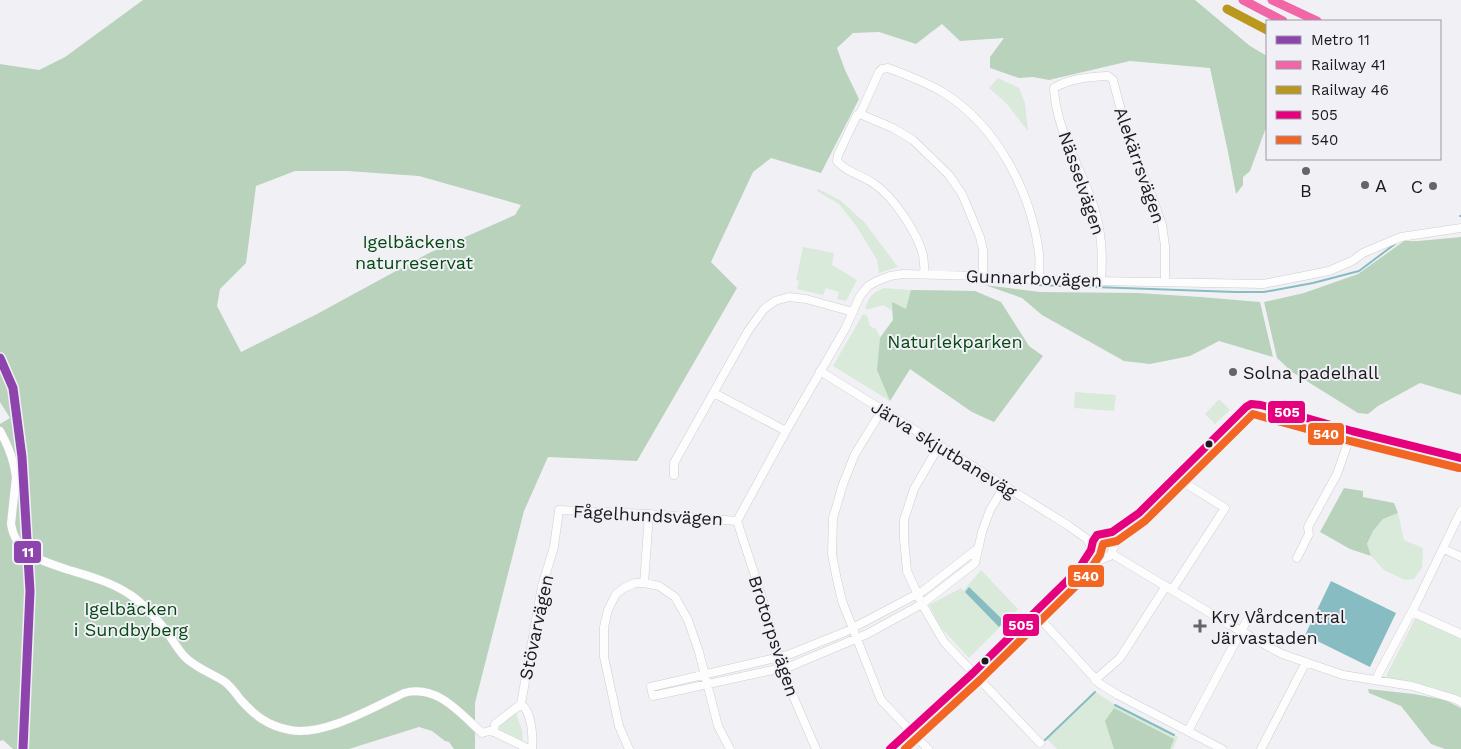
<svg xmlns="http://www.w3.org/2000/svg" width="1461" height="749" font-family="'Work Sans',sans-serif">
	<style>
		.green { fill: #d9eadb }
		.forest { fill: #b9d2bc; fill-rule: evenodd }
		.water { fill: #86bcc2 }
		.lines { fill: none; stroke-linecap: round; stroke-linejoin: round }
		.stream { stroke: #86bcc2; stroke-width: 2 }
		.street-casing { stroke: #ceced1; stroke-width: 9 }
		.street { stroke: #fdfdfe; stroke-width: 8 }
		.bus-1-casing { stroke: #f0f0f6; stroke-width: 11 }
		.bus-2-casing { stroke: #f0f0f6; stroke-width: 11 }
		.bus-1 { stroke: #e5007d; stroke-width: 8 }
		.bus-2 { stroke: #f26522; stroke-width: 8 }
		.rail-1-casing { stroke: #f0f0f6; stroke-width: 12 }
		.rail-2-casing { stroke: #f0f0f6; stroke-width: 12 }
		.rail-1 { stroke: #f166a7; stroke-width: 9 }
		.rail-2 { stroke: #ba981d; stroke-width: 9 }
		.metro-1-casing { stroke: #f0f0f6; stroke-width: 12 }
		.metro-1 { stroke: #8e44ad; stroke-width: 9 }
		.poi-dot { fill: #656568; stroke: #f0f0f6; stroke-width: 2 }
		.bus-dot { fill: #1a1a1c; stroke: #f0f0f6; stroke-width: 2 }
		.labels { text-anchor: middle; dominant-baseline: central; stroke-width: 4; stroke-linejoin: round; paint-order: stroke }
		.street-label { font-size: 18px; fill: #1a1a1c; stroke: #f0f0f6 }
		.poi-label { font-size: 18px; fill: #1a1a1c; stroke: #f0f0f6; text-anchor: start }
		.park-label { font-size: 18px; fill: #054912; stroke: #f0f0f6 }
		.line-badge { stroke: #f0f0f6; stroke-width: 2 }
		.badge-label { font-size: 14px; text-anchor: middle; font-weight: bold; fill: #fff }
	</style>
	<rect width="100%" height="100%" fill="#f1f1f5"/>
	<!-- green -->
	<path class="green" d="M998,78L1019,88L1025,103L1028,131L1006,103L989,88Z
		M818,189L840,200L865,223L898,267L879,273L877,260L857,227L839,204L817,191Z
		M803,247L834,253L832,265L857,280L846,301L837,299L839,292L826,288L823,295L797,289L799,281L796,280Z
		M884,288L911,290L975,291L972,412L910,369L890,401L833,366L863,314L867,316L870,326L876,329L880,337L893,320L892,311L883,305L870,309H865C869,296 872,293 884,288Z
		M1075,392L1116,395L1114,411L1074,408Z
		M1219,399L1230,410L1215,424L1205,414Z
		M1398,513L1404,540L1423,548L1422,568L1414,579L1405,580L1384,570L1371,556L1367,545L1373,531L1383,519Z
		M1095 545a8 8 0 1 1 16 0a8 8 0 1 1-16 0Z
		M981,570L1018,609L969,658L941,628L929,605L961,588L963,591Z
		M1416,617L1461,639V698L1438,689L1389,679L1386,676Z
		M1096,692L1115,705L1178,737L1173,749H1057L1047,739Z
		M515,711L522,730L523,741L498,729V727Z"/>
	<!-- forest -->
	<path class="forest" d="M143,0H1195L1250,46L1267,56V125L1250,171L1243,177V185L1236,194L1228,152L1210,68L1130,61L1049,80L1033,77L1019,78L990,68V57L1004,38L960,41L942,24L916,44L879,32L853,33L837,48L845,70L859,99L821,173L771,158L753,172L711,262L737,288L637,461L548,457L524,511L475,703V749H454L449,742L445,741L432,731L419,727L349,749H13L3,740L0,741V424L10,418L0,402V64L39,70L65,57ZM295,171H347L419,176L521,205L515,215L429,253L317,314L241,352L217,306L220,289L246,263L256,186Z
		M1461,237V395L1420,383L1378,406L1368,414L1358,413L1292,372L1277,358L1264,302L1304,293L1358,274L1404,241H1418Z
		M985,285L1040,292L1138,293L1201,297L1260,302L1273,357L1219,341L1190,356L1150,364L1124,361L1042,315L1022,298Z
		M911,290L975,291L1001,302L1029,346L1043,356L994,422L972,412L910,369L890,401L877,370L880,338L893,320L892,302L906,309Z
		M1344,488L1363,491V497L1394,503L1398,513L1383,519L1373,531L1367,544L1371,556L1350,549L1320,532Z
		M1368,689L1414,694L1445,700L1461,708V749H1445L1431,744L1401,706L1369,693Z
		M1114,708L1174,739L1170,749H1114L1105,721Z"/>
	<!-- water -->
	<path class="water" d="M1331,581L1396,613L1370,667L1305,635Z
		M969,587L1004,621L999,627L965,592Z"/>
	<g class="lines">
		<!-- stream -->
		<path class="stream" d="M1460,216H1461
			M1038,285L1235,292H1264L1313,283L1359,271L1395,244
			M1115,705L1174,735
			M1045,740L1095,692"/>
		<defs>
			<path id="street" d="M860,114L893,128L913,140L949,175L962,194L980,237L983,250V276
				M925,274C924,268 924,261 923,255C917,232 893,196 873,183C861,175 846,172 837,161L838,155L857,115L860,114L879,72L882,69L888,68C907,75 926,82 944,93C997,126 1031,192 1039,253C1040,262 1039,271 1039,280
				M1101,280C1103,256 1102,234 1095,211C1083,170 1056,132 1054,88C1070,78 1091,77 1108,76L1113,80L1128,137L1152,196L1162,225L1165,246V282
				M820,371L1069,526L1087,539L1091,547
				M714,393L786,431
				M882,410L855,454L843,484L833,518L832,554L836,575L842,601L881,700L928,749
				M0,431C8,445 14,461 16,477L11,524C16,556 43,561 69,570C89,576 111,582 129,594C142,602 154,616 164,628C171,637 176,647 184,656C194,667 209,672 222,680C229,684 235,692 240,699C255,716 268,726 290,730C323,737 374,707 404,693C437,684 460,713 482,733L489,731L494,732L529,749
				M939,446L914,489L904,520V539L907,571L922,604L944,642L1040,743
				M674,475V463L748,331L764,309L775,301L789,297L806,299L853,312
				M1139,513L1112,532L1097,535C1089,544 1089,555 1102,559L1110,556L1118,538L1139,513L1246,407L1251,404L1261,405L1352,431L1461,458
				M737,521L786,431L845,329L860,296L868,286L877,281L890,276L903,274L983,276L1039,280L1263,284L1329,271L1352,261L1363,253L1401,237L1461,228
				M737,521L761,594L781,668L816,749
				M977,549L923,591L845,632L788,655L651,687L653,696L791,666L867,634L922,604L975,563L982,532L990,510L1005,485
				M1444,549L1461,557
				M1112,554L1230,625L1282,654L1343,675L1412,686L1455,699L1461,702
				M1297,558L1309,534L1308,527L1337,474L1352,431
				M1080,569L1100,558
				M644,583L649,514
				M1172,590L1225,508L1180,480
				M1034,612L1100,684L1118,695L1222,749
				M1412,612L1461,634
				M1095,680L1120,658L1166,586
				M1376,680L1379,673L1417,602L1461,511
				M521,704C532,712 533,736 532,749
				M1188,731L1246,622
				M494,732L495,724L521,704L542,586L554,547L559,510L649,514L737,521
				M629,749L619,726L604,657V627L608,610L616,594L624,588L635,583H644L659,586L675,597L688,620L699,652L718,726L730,749
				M890,749L973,673L1078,570L1091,550
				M1261,749L1306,662"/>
		</defs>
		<!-- street casing -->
		<use href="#street" class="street-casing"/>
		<!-- street -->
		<use href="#street" class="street"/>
		<defs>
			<path id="bus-1" d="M890,749L973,673L1078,570L1091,550L1093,541L1097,535L1112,532L1139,513L1246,407L1251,404L1261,405L1352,431L1461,458"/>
			<path id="bus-2" d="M905,749L980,680L1085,577L1100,555L1103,544L1117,541L1145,521L1253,414L1350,441L1459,468"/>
		</defs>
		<!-- bus-1 casing -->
		<use href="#bus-1" class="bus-1-casing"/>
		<!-- bus-2 casing -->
		<use href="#bus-2" class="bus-2-casing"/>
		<!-- bus-1 -->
		<use href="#bus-1" class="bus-1"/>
		<!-- bus-2 -->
		<use href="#bus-2" class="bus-2"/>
		<defs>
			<path id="rail-1" d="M1243,0L1283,21
				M1272,0L1317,21"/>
			<path id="rail-2" d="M1227,9L1267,30"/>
		</defs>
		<!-- rail-1 casing -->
		<use href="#rail-1" class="rail-1-casing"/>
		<!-- rail-2 casing -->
		<use href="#rail-2" class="rail-2-casing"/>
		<!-- rail-1 -->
		<use href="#rail-1" class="rail-1"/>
		<!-- rail-2 -->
		<use href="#rail-2" class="rail-2"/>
		<defs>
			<path id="metro-1" d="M0,358L13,388L22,457L30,591L23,749"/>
		</defs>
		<!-- metro-1 casing -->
		<use href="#metro-1" class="metro-1-casing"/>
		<!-- metro-1 -->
		<use href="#metro-1" class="metro-1"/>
	</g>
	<!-- markers -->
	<g class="poi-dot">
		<circle cx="1306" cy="171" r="5"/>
		<circle cx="1365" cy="185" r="5"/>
		<circle cx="1433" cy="186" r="5"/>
		<circle cx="1233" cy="372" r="5"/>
		<path d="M1197.5 618.5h5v5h5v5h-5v5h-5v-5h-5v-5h5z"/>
	</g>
	<g class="bus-dot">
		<circle cx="1209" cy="444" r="4.5"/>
		<circle cx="985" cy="661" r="4.5"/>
	</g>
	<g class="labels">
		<!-- street labels -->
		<g class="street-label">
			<text transform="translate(1140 165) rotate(71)">Alekärrsvägen</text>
			<text transform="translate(1082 183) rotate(71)">Nässelvägen</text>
			<text transform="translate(1034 278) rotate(2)">Gunnarbovägen</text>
			<text transform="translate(944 449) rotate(32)">Järva skjutbaneväg</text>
			<text transform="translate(648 515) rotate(3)">Fågelhundsvägen</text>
			<text transform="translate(536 627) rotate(-78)">Stövarvägen</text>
			<text transform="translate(774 636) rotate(72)">Brotorpsvägen</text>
		</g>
		<!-- poi labels -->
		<g class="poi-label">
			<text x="1375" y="185">A</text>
			<text x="1423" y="186" text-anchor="end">C</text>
			<text x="1306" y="190" text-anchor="middle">B</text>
			<text x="1243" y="372">Solna padelhall</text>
			<text x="1211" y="616">Kry Vårdcentral<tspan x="1211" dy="21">Järvastaden</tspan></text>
		</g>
		<!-- park labels -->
		<g class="park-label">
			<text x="414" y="241">Igelbäckens<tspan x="414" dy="21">naturreservat</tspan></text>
			<text x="955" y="341">Naturlekparken</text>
			<text x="131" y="608">Igelbäcken<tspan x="131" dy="21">i Sundbyberg</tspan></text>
		</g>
	</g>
	<g class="line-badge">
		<rect x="1267" y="400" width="39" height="24" rx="5" fill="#e5007d"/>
		<rect x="1307" y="422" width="38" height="24" rx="5" fill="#f26522"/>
		<rect x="13" y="540" width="29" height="24" rx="5" fill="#8e44ad"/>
		<rect x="1067" y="564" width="38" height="24" rx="5" fill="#f26522"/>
		<rect x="1002" y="613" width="38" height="24" rx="5" fill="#e5007d"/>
	</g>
	<g class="badge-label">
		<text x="1287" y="417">505</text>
		<text x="1326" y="439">540</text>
		<text x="28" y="557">11</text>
		<text x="1086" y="581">540</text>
		<text x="1021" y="630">505</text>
	</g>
	<!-- legend -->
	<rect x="1266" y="20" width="175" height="140" fill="#f0f0f6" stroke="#9a9a9f"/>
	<rect x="1276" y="36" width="25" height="8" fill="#8e44ad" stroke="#9a9a9f"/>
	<text x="1311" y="45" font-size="15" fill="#1a1a1c">Metro 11</text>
	<rect x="1276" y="61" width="25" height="8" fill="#f166a7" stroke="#9a9a9f"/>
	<text x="1311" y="70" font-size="15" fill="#1a1a1c">Railway 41</text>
	<rect x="1276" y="86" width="25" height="8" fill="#ba981d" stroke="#9a9a9f"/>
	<text x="1311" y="95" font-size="15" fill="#1a1a1c">Railway 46</text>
	<rect x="1276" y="111" width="25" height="8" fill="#e5007d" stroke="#9a9a9f"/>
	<text x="1311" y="120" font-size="15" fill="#1a1a1c">505</text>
	<rect x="1276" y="136" width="25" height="8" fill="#f26522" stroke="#9a9a9f"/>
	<text x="1311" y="145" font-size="15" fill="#1a1a1c">540</text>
</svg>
